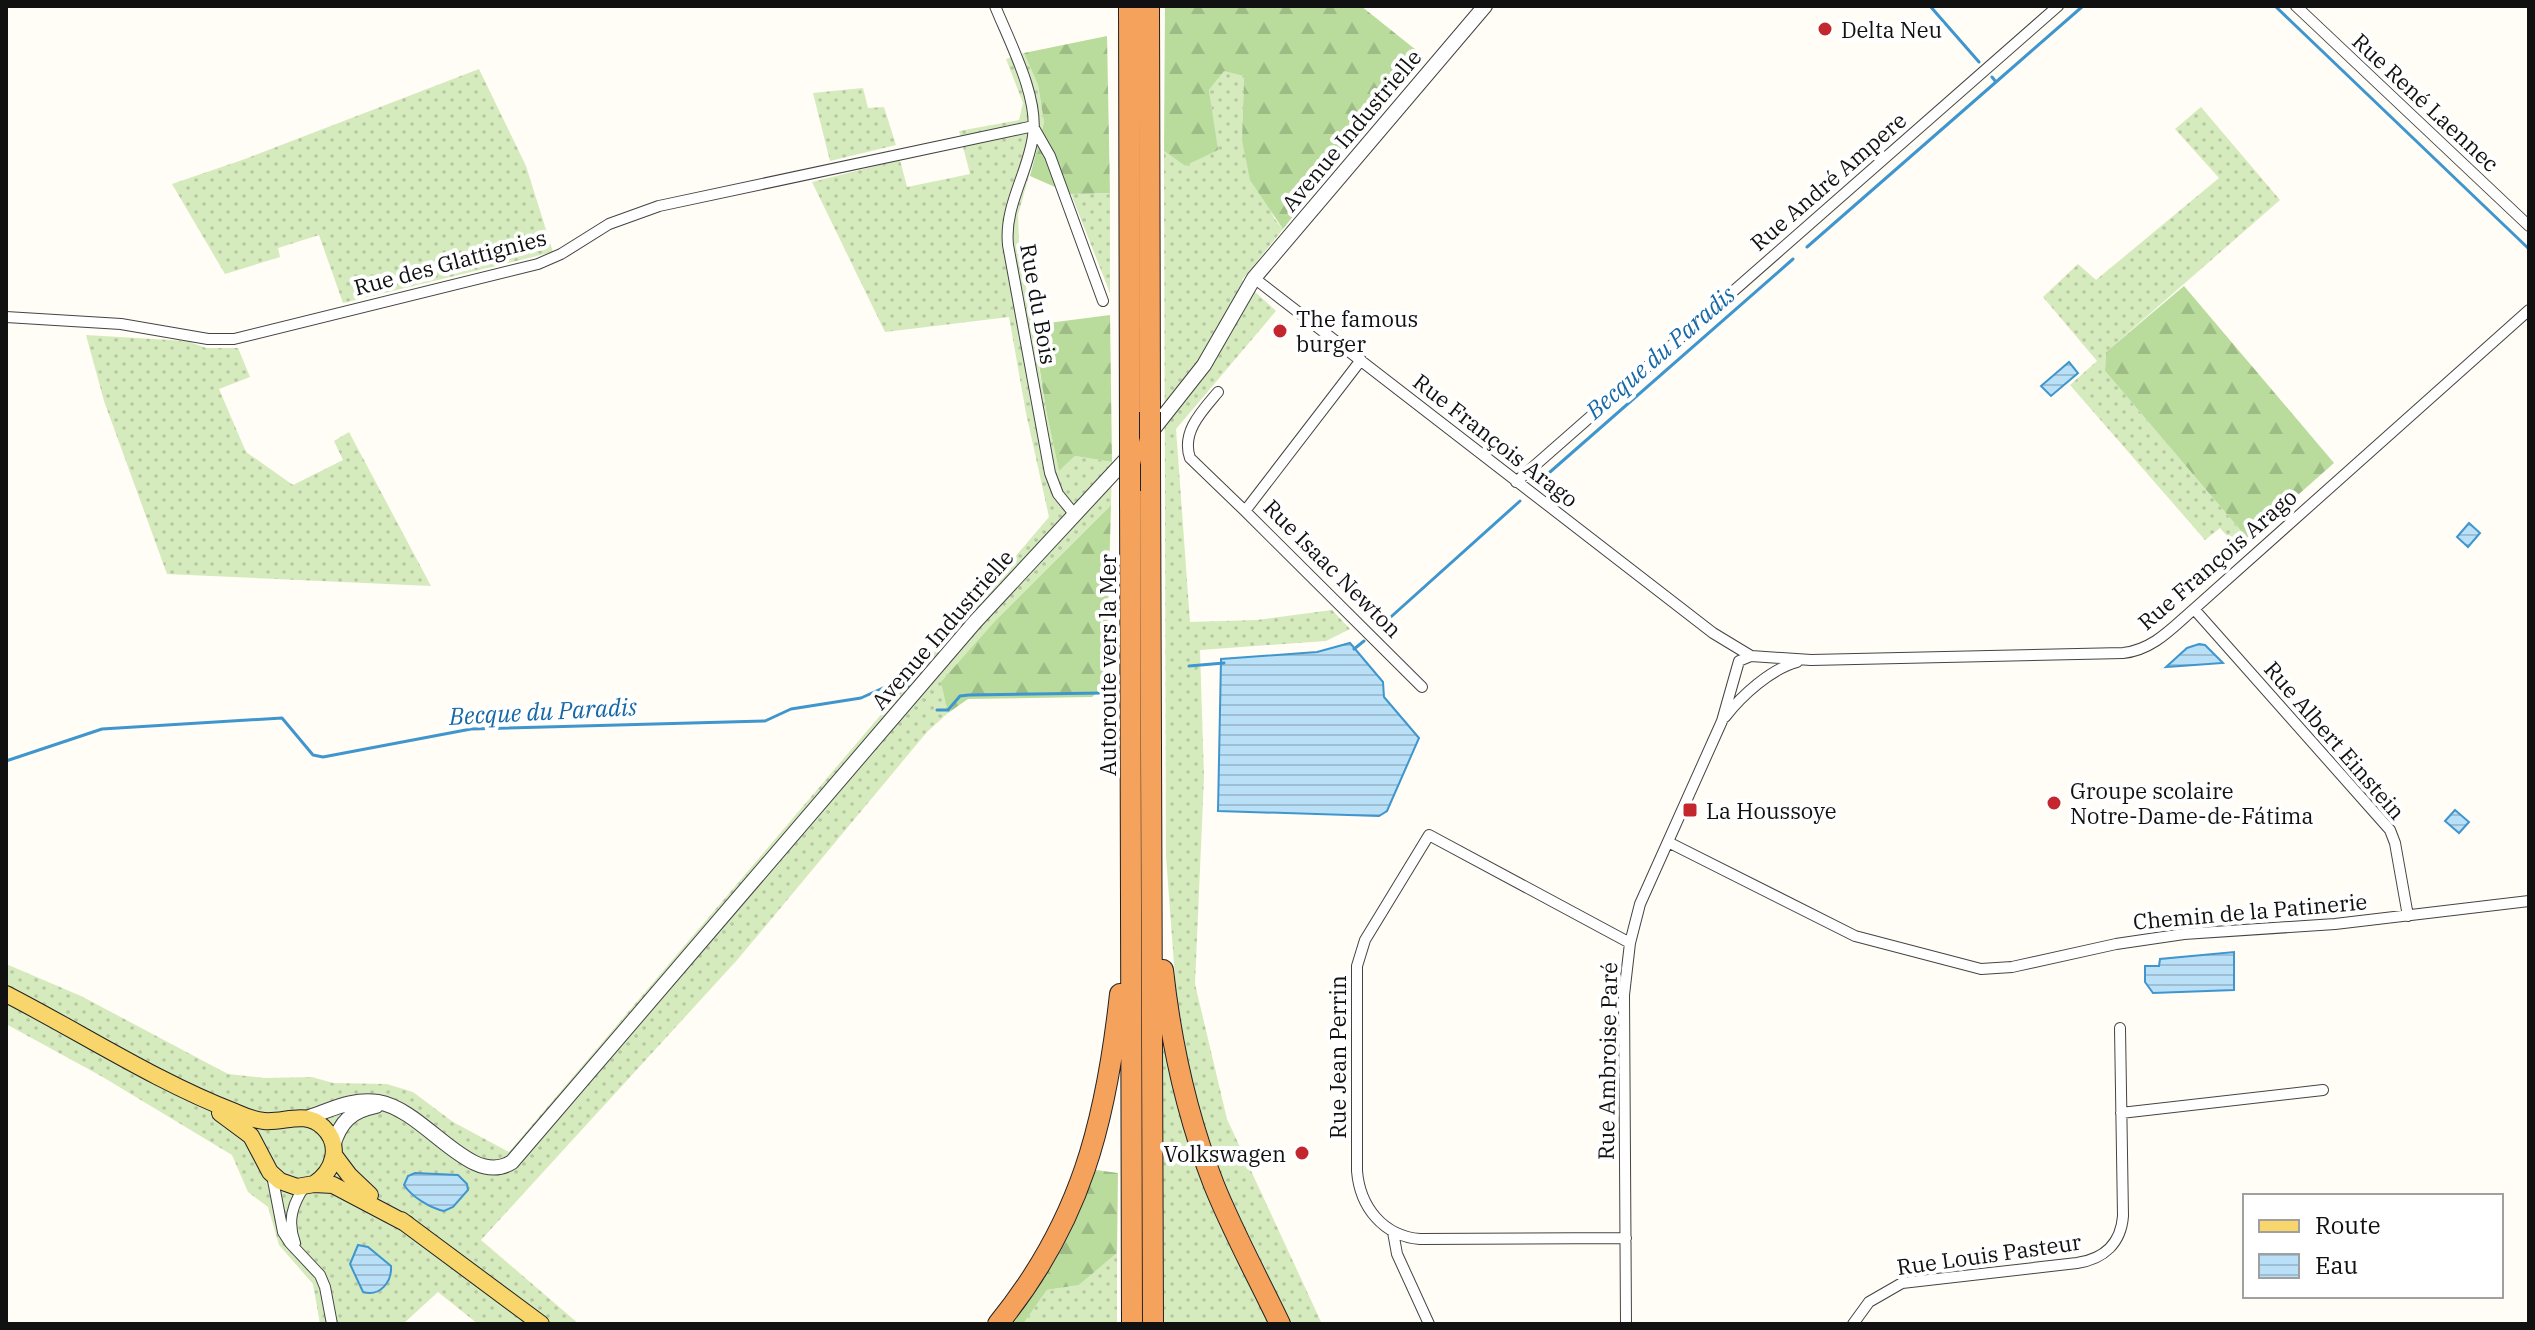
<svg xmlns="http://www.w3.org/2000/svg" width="2535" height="1330" font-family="'IBM Plex Serif',serif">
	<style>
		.grass { fill: url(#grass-dots) }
		.forest { fill: url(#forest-firs) }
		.water { fill: url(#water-rules); stroke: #3f96cf; stroke-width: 2 }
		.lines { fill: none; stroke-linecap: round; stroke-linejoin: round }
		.stream { stroke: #3f96cf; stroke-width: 3 }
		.minor-casing { stroke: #444; stroke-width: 12 }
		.tertiary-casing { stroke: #444; stroke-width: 16 }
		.primary-casing { stroke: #222; stroke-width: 18 }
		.motorway-casing { stroke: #222; stroke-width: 22 }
		.minor { stroke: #fff; stroke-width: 10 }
		.tertiary { stroke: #fff; stroke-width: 14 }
		.primary { stroke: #f9d66b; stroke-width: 16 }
		.motorway { stroke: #f5a25d; stroke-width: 20 }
		.motorway-bridge-casing { stroke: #222; stroke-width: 22; stroke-linecap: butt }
		.motorway-bridge { stroke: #f5a25d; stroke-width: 20 }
		.poi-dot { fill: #c4262e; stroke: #fff; stroke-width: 3 }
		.labels { text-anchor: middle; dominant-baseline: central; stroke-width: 8; stroke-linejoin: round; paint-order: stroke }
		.poi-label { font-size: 22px; fill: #111; stroke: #fff; text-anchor: start }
		.street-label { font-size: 22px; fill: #111; stroke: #fff }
		.water-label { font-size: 24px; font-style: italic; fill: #1768a6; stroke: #fff }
	</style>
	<defs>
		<pattern id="grass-dots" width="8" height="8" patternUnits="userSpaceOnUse" patternTransform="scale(2)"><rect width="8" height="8" fill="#d5ebbd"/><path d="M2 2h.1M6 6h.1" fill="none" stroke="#b6c8a1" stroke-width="1.8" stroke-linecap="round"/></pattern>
		<pattern id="forest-firs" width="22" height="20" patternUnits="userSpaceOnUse" patternTransform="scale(2)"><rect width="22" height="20" fill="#b9dc9c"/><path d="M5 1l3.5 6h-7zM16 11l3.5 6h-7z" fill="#9ebc85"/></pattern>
		<pattern id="water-rules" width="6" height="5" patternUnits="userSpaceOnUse" patternTransform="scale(2)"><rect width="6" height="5" fill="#b9e0f7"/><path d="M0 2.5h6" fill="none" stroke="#9ebfd3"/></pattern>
	</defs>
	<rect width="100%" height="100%" fill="#fffdf5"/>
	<!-- grass -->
	<path class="grass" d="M1024,53L1038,85L1044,122L1018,215L1019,244L1046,410L1059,471L1075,456L1112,462L1111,505L995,621L942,682L948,713L927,732L738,959L481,1240L579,1324H478L438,1292L403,1324H320L313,1284L279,1245L268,1207L248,1192L232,1155L101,1076L6,1024V964L81,996L228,1074L265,1078L312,1077L333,1083L387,1084L413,1092L453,1122L509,1152L1049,517L1026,413L1009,317L885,332L812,182L900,160L907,187L970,174L959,131L1019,120L1023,103L1006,59Z
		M479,69L526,166L553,252L343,303L319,235L278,248L280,257L225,274L172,184L245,159Z
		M1224,70L1244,76L1242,140L1274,218L1283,229L1242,280L1276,311L1176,429L1190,622L1257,620L1332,610L1350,629L1326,641L1200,650L1204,777L1195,984L1227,1119L1322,1324H1162L1161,1040L1179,1032L1166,856L1164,151L1185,166L1217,150L1209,90Z
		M863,88L868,108L884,107L896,145L830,161L813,93Z
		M2201,107L2280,200L2106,352L2105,371L2248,539L2238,548L2220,528L2205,540L2070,385L2097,361L2043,297L2078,264L2096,280L2219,178L2175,129Z
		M1110,193V293L1071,194Z
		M86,335L187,341L206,348H238L250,377L219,389L246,452L293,485L343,460L334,441L349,432L431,586L167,574L104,401Z
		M1117,1253V1324H1023L1047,1290L1079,1285Z"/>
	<!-- forest -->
	<path class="forest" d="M1165,6H1361L1421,54L1283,229L1250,180L1242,140L1244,76L1224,71L1209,90L1218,150L1185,166L1164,151Z
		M1107,36L1110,193L1071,194L1030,176L1044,122L1038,85L1024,53Z
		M2184,286L2334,463L2248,539L2105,371L2106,352Z
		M1110,315L1112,462L1075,456L1059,471L1046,410L1033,325Z
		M1111,505L1106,685L1092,697L968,699L948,713L941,682L995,621Z
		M1096,1170L1118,1173L1117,1253L1079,1285L1047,1290L1023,1324H1005L1042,1278Z"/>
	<!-- water -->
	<path class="water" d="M2069,362L2078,373L2051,396L2041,386Z
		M2469,523L2480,533L2468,547L2457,537Z
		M1350,643L1383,682L1384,697L1419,738L1387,811L1379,816L1218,811L1221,659L1317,652Z
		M2199,644L2205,645L2223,663L2166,667L2187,648Z
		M2455,810L2469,822L2459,833L2445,821Z
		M2234,952V990L2153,993L2145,982V966H2159L2160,959Z
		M415,1173L458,1175L467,1184L468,1190L453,1207L444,1211C430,1208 412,1197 404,1185L408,1176Z
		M358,1245L368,1247L391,1266C392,1282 380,1297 363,1292L350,1264Z"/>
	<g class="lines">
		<!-- stream -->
		<path class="stream" d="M1930,6L1979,62
			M2275,6L2529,249
			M1996,82L2083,6
			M1807,247L1996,82L1992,77
			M1550,472L1793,259
			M1383,624L1520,501
			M1354,649L1364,641
			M1189,666L1224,663
			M937,710H948L960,696L969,695L1103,693
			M6,761L102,729L282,718L313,755L323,757L471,729L765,721L791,709L861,698L894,683L908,686"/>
		<defs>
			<path id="minor" d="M995,6C1010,43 1039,97 1033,136C1028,173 1004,206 1008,245L1050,473L1058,494L1075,515
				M2296,6L2529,226
				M1254,278L1713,633L1751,656
				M6,317L121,324L208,339H234L538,264L561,254L609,224L659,206L1029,127L1034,128L1050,156L1103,301
				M1361,360L1245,511L1422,687
				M1218,392C1202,411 1181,432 1190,458L1245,511
				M1516,482L2058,6
				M2194,609L2390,830L2395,843L2408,916
				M1725,717C1742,695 1771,669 1797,662
				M1668,842L1855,936L1981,969L2012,967L2116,944L2184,934L2335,924L2529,901
				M2121,1113L2323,1090
				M272,1175L283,1232L290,1243L320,1275L325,1287L332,1324
				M1393,1232L1397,1254L1429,1324
				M1626,1238L1420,1239C1383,1236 1360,1207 1357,1171V966L1365,940L1429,835L1630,943
				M295,1243C287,1222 292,1204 305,1186
				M1626,1324L1624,995L1630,943L1640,904L1722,721L1739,661L1751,656L1811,660L2123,653C2153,650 2172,628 2194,609L2529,310
				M1853,1324L1869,1302L1902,1283L2077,1263C2104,1259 2121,1243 2123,1216L2120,1028"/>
			<path id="tertiary" d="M1148,436L1204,365L1254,278L1485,6
				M306,1118C331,1110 352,1098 378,1102C426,1110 470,1189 512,1162L975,622L1131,454
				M333,1146C340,1122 351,1111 376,1106"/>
			<path id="primary" d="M6,994C82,1033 155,1081 235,1112C244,1116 254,1120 264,1121C285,1123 305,1110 323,1127C342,1145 334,1171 314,1184
				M220,1113L251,1136L270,1172L280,1181L297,1187L314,1184L333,1185L407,1224
				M334,1155L349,1175L370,1195
				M401,1220L541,1324"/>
			<path id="motorway" d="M1129,6L1130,442
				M1149,6L1150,412
				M1150,460L1153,1324
				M1130,491L1132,1324
				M1163,970C1171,1043 1187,1116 1214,1185C1233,1232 1258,1278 1280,1324
				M998,1324C1081,1222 1106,1122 1120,994"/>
		</defs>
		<!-- minor casing -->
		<use href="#minor" class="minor-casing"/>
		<!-- tertiary casing -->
		<use href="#tertiary" class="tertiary-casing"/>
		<!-- primary casing -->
		<use href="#primary" class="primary-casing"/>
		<!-- motorway casing -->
		<use href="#motorway" class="motorway-casing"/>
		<!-- minor -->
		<use href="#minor" class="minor"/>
		<!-- tertiary -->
		<use href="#tertiary" class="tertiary"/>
		<!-- primary -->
		<use href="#primary" class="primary"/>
		<!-- motorway -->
		<use href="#motorway" class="motorway"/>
		<defs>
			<path id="motorway-bridge" d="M1150,412V460
				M1130,442V491"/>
		</defs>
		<!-- motorway-bridge casing -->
		<use href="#motorway-bridge" class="motorway-bridge-casing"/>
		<!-- motorway-bridge -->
		<use href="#motorway-bridge" class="motorway-bridge"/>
	</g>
	<!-- markers -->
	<g class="poi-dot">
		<circle cx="1825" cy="29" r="8"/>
		<circle cx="1280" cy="331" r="8"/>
		<circle cx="2054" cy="803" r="8"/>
		<rect x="1682" y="802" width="16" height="16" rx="4"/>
		<circle cx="1302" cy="1153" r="8"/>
	</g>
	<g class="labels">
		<!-- poi labels -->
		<g class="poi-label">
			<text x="1841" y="29">Delta Neu</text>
			<text x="1296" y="318">The famous<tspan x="1296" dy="25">burger</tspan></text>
			<text x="2070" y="790">Groupe scolaire<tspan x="2070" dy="25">Notre-Dame-de-Fátima</tspan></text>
			<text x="1706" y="810">La Houssoye</text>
			<text x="1286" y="1153" text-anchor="end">Volkswagen</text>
		</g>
		<!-- street labels -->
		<g class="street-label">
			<text transform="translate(2426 102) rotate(43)">Rue René Laennec</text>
			<text transform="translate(1351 130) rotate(-50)">Avenue Industrielle</text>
			<text transform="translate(1828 181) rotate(-41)">Rue André Ampere</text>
			<text transform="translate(450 262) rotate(-15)">Rue des Glattignies</text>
			<text transform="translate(1039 304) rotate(80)">Rue du Bois</text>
			<text transform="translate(1496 440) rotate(38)">Rue François Arago</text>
			<text transform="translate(2217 559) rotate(-41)">Rue François Arago</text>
			<text transform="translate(1333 568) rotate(45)">Rue Isaac Newton</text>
			<text transform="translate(942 629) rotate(-49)">Avenue Industrielle</text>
			<text transform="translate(1107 665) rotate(-90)">Autoroute vers la Mer</text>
			<text transform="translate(2335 740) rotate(49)">Rue Albert Einstein</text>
			<text transform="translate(2250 911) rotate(-5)">Chemin de la Patinerie</text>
			<text transform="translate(1337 1057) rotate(-90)">Rue Jean Perrin</text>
			<text transform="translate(1607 1061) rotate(-89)">Rue Ambroise Paré</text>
			<text transform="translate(1989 1254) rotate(-8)">Rue Louis Pasteur</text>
		</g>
		<!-- water labels -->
		<g class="water-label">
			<text transform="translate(1660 352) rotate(-41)">Becque du Paradis</text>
			<text transform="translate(543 711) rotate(-3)">Becque du Paradis</text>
		</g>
	</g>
	<!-- border -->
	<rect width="2535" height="1330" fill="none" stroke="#111111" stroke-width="16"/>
	<!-- legend -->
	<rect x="2243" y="1194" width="260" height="104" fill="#ffffff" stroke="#a0a0a0" stroke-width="2"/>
	<rect x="2259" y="1220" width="40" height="12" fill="#f9d66b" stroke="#a0a0a0" stroke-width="2"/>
	<text x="2315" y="1234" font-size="24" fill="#111111">Route</text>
	<rect x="2259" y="1254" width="40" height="24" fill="url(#water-rules)" stroke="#a0a0a0" stroke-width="2"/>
	<text x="2315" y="1274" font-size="24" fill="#111111">Eau</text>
</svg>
